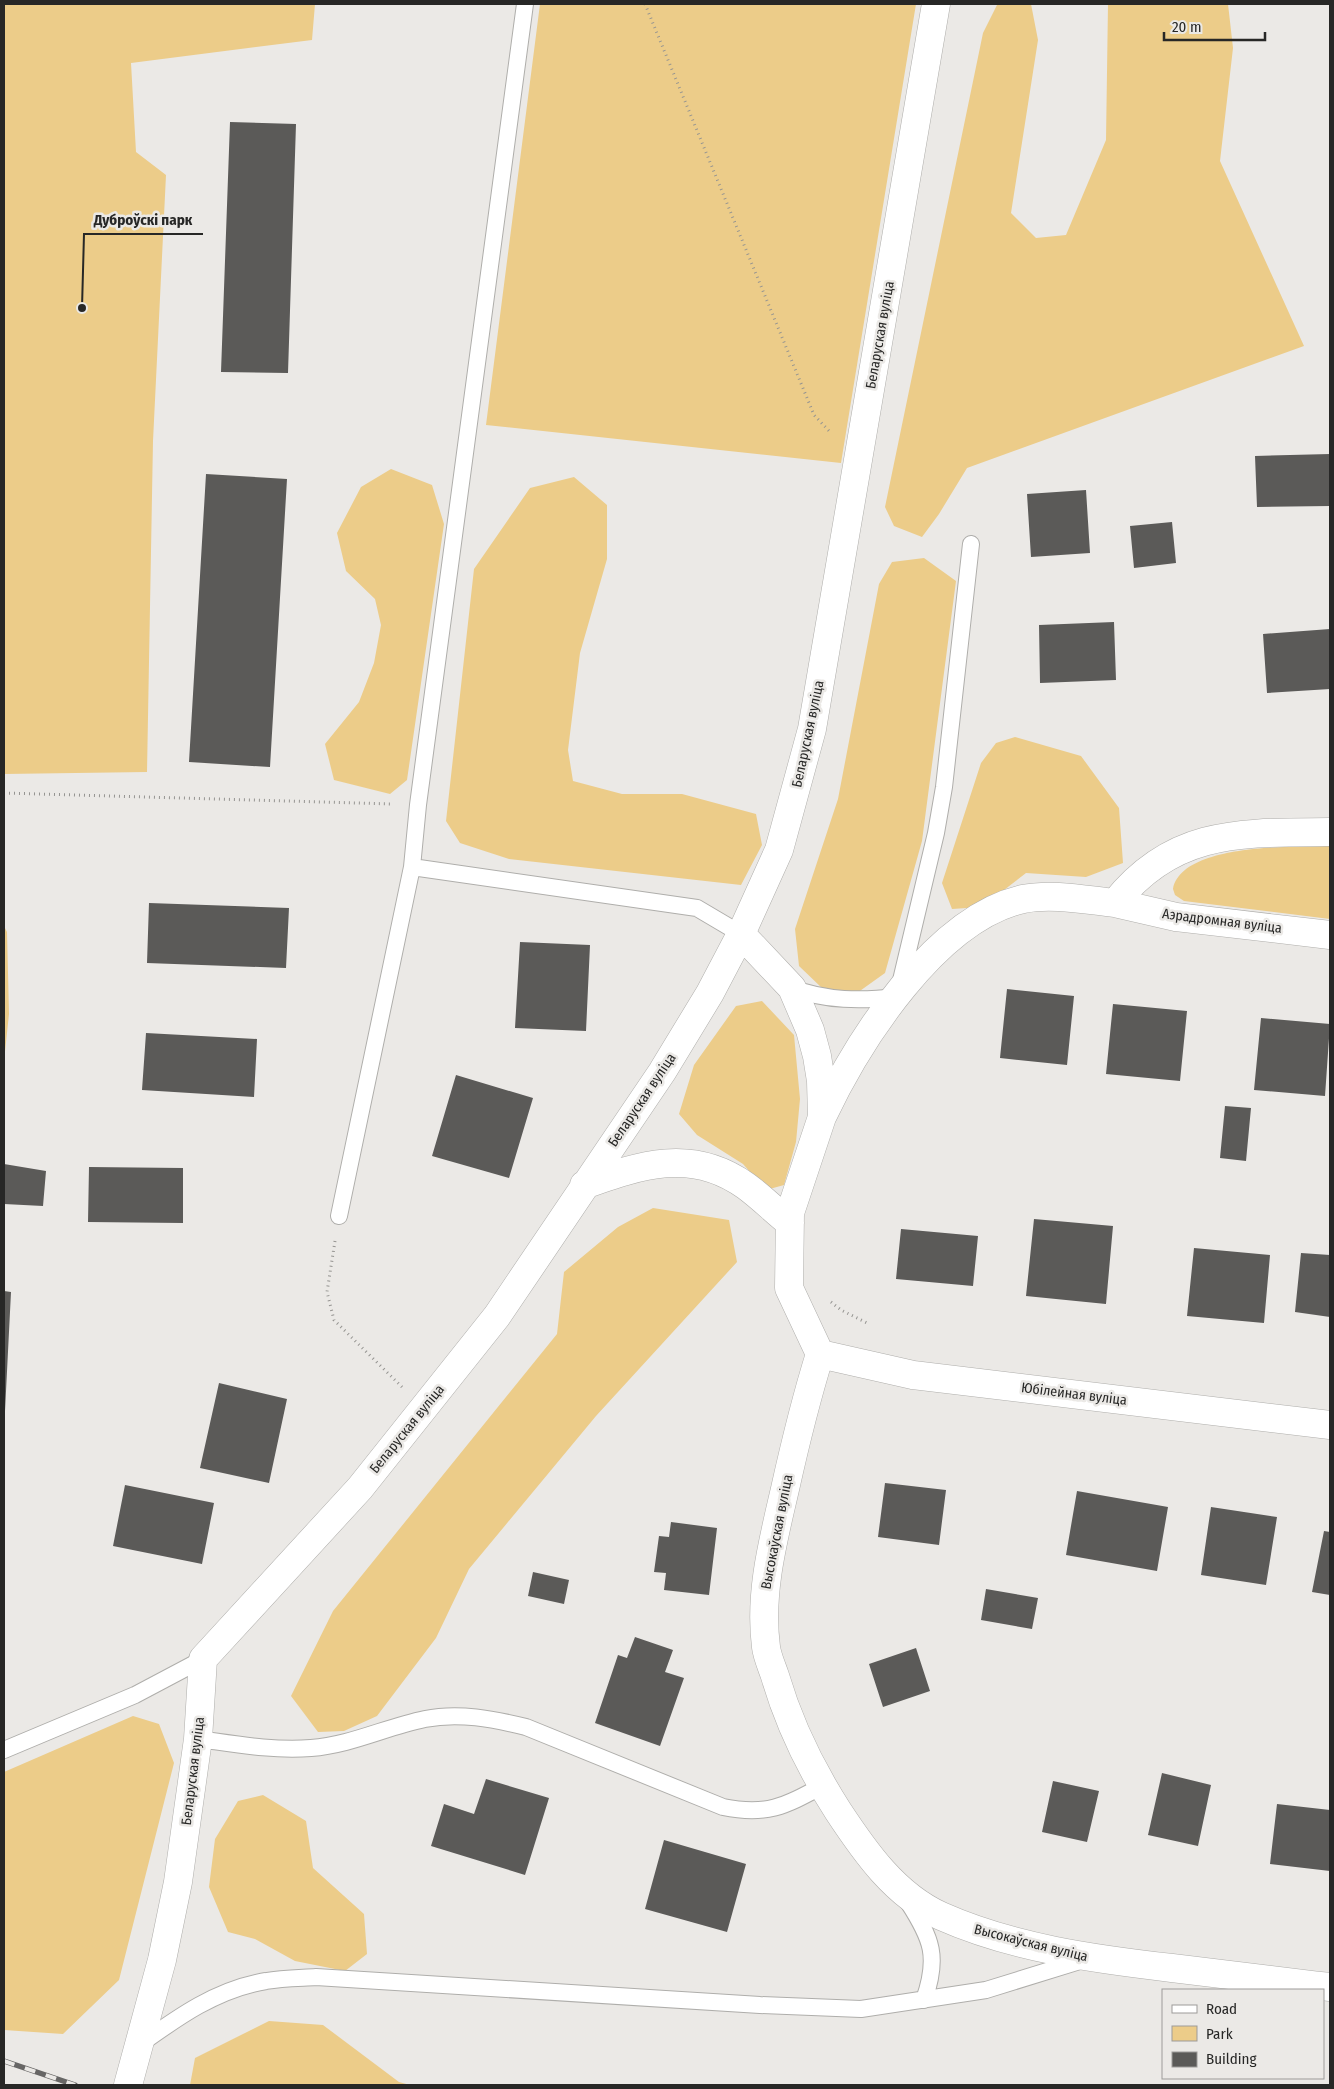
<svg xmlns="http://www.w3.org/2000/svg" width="1334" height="2089" font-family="'Fira Sans Condensed',sans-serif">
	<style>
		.green { fill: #eccc89 }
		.building { fill: #5b5a58 }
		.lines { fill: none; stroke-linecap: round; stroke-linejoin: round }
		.service-casing { stroke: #afaeab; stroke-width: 18 }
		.minor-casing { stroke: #afaeab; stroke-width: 29 }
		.path { stroke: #959491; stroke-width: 3; stroke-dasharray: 1 4; stroke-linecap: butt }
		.service { stroke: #fff; stroke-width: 16 }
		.minor { stroke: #fff; stroke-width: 28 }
		.rail-casing { stroke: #676665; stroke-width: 5.5 }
		.rail { stroke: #ebe9e6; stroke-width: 4; stroke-dasharray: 11; stroke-linecap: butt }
		.labels { text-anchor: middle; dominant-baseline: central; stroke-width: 5; stroke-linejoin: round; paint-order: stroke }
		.street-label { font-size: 14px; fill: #272726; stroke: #ebe9e6 }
		.leader { fill: none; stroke: #272726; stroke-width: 2 }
		.callout-dot { fill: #272726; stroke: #ebe9e6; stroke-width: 2 }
		.callout-label { font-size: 15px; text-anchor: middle; font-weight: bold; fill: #272726; stroke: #ebe9e6; stroke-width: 5; stroke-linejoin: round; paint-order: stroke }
	</style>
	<rect width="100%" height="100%" fill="#ebe9e6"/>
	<!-- green -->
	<path class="green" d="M4,4H315L312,40L131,63L136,152L166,175L153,441L147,772L4,774Z
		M540,4H916L841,463L486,425Z
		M1003,4H1031L1038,40L1011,213L1036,238L1066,235L1106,140L1108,4H1228L1233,48L1220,161L1304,346L967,468L939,514L922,537L894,526L885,507L983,33L997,5Z
		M391,469L432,485L444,524L407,780L390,794L334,780L325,744L359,702L374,663L381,625L375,599L346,571L337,533L361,487Z
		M574,477L607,505V559L580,653L568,750L573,781L622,794H682L756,814L762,845L741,885L509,859L460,843L446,821L474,569L530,488Z
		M924,558L956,581L922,841L885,973L857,993L823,989L799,966L795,929L838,799L879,584L892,562Z
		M1015,737L1081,756L1119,808L1123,863L1086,877L1026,873L982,907L952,909L942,883L981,763L996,743Z
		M1330,846V919L1184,901L1175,895L1173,889C1182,843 1294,847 1330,846Z
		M4,926L7,932L9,1014L4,1061Z
		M762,1001L794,1035L800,1099L796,1142L784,1185L766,1190L743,1164L697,1135L679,1114L694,1065L736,1006Z
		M653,1208L729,1220L737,1262L596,1416L469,1569L436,1638L377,1716L344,1731L318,1732L291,1696L333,1611L557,1334L564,1272L618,1227Z
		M133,1716L159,1724L174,1763L119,1980L63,2034L4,2030V1772Z
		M263,1795L306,1821L313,1868L364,1914L367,1954L345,1971L295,1961L255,1939L228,1932L209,1887L215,1839L238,1801Z
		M269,2021L323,2025L399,2082L410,2085H190L195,2058Z"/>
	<!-- building -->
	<path class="building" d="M230,122L296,124L288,373L221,372Z
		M1330,454V506L1257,507L1255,456Z
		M206,474L287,479L270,767L189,762Z
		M1086,490L1090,553L1031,557L1027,494Z
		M1172,522L1176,563L1134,568L1130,526Z
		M1114,622L1116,680L1040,683L1039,625Z
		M1330,629V689L1267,693L1263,634Z
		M149,903L289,908L286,968L147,963Z
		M520,942L590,945L586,1031L515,1028Z
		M1007,989L1074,996L1067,1065L1000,1058Z
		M1113,1004L1187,1011L1180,1081L1106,1074Z
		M1261,1018L1330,1024L1325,1096L1254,1090Z
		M146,1033L257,1039L254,1097L142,1090Z
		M456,1075L533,1098L509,1178L432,1156Z
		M1225,1106L1251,1108L1246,1161L1220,1158Z
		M4,1164L46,1171L43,1206L4,1204Z
		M89,1167L183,1168V1223L88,1222Z
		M1034,1219L1113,1226L1106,1304L1026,1296Z
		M901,1229L978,1236L973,1286L896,1279Z
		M1194,1248L1270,1255L1264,1323L1187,1316Z
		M1301,1253L1330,1255V1317L1295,1312Z
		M4,1291L11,1292L5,1411H4Z
		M219,1383L287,1399L269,1483L200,1468Z
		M885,1483L946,1490L939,1545L878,1537Z
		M125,1485L214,1503L202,1564L113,1546Z
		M1077,1491L1168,1507L1157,1571L1066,1555Z
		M1211,1507L1277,1517L1266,1585L1201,1575Z
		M671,1522L717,1528L709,1595L664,1590L666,1573L654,1572L659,1536L669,1537Z
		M1324,1531L1330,1532V1595L1312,1592Z
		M533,1572L569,1580L564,1604L528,1596Z
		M986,1589L1038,1598L1032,1629L981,1620Z
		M635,1637L673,1650L665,1672L684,1678L660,1746L595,1723L618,1655L627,1658Z
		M916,1648L930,1691L883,1707L869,1664Z
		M1162,1773L1211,1785L1198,1846L1148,1835Z
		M486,1779L549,1798L525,1875L431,1846L444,1804L474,1814Z
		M1053,1781L1099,1791L1087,1842L1042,1832Z
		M1277,1804L1330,1810V1871L1270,1864Z
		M664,1840L746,1864L727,1932L645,1909Z"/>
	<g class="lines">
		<defs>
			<path id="service" d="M412,867L697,908L741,934
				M792,988C826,1001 861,1001 897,997L936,833L944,787L971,544
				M339,1216L412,867L418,805L525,4
				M198,1739C235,1744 273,1751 311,1748C351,1745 386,1727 425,1719C459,1712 493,1719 526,1727L723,1807C767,1816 785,1806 822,1786
				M4,1750L135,1695L203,1659
				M908,1902C932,1939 939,1957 924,2000
				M139,2045C178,2017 217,1989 266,1981C282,1978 300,1978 316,1977L760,2005L861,2009L986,1990L1083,1960"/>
			<path id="minor" d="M1115,903L1176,917L1330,935
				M741,934L792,988L810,1030L817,1056L821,1081L822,1117L790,1213L789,1288L820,1354
				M822,1117C858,1041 935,919 1023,899C1052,893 1086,900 1115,903C1174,828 1244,833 1330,832
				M584,1185C640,1165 692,1147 746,1186C761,1197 775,1211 790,1223
				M820,1354C806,1399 795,1444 785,1489C773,1541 759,1593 766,1647C767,1656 772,1667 775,1676C789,1724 811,1769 838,1811C865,1852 895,1895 941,1916C1013,1948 1094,1959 1172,1968C1224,1974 1277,1981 1330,1987
				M820,1354L913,1375L1330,1425
				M128,2085L162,1960L178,1882L198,1739L203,1659L360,1488L497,1316L662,1072L710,993L741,934L779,850L812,729L936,4"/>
		</defs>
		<!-- service casing -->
		<use href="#service" class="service-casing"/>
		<!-- minor casing -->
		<use href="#minor" class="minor-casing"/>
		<!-- path -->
		<path class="path" d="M645,4L814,415L831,433
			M4,793L393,804
			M335,1241L327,1292L334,1320L402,1387
			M831,1302L841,1310L867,1323"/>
		<!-- service -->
		<use href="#service" class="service"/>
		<!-- minor -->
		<use href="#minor" class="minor"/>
		<defs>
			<path id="rail" d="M4,2061L75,2085"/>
		</defs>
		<!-- rail casing -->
		<use href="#rail" class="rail-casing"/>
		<!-- rail -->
		<use href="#rail" class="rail"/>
	</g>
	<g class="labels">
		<!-- street labels -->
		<g class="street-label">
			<text transform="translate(880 335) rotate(-80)">Беларуская вуліца</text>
			<text transform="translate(808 734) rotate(-78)">Беларуская вуліца</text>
			<text transform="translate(1222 921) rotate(7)">Аэрадромная вуліца</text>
			<text transform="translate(642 1100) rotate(-56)">Беларуская вуліца</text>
			<text transform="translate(1074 1394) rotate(7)">Юбілейная вуліца</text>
			<text transform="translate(407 1429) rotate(-51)">Беларуская вуліца</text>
			<text transform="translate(777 1532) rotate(-79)">Высокаўская вуліца</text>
			<text transform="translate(193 1771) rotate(-83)">Беларуская вуліца</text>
			<text transform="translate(1031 1943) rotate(14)">Высокаўская вуліца</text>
		</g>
	</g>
	<!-- callouts -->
	<path class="leader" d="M82 308L84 234H203"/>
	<circle class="callout-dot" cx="82" cy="308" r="5"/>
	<g class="callout-label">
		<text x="143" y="225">Дуброўскі парк</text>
	</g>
	<!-- border -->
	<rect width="1334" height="2089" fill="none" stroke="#272726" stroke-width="10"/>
	<!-- legend -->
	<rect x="1162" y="1989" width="162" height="90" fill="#ebe9e6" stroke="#9d9b99"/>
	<rect x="1172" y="2005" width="25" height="8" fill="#ffffff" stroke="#9d9b99"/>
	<text x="1206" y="2014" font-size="15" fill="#272726">Road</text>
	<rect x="1172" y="2026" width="25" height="15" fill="#eccc89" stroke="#9d9b99"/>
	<text x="1206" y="2039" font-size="15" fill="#272726">Park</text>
	<rect x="1172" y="2052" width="25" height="15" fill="#5b5a58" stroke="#9d9b99"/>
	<text x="1206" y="2064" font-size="15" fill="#272726">Building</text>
	<!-- scale -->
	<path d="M1164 32v8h101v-8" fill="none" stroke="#272726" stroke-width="2.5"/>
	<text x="1172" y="32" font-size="15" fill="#272726" stroke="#ebe9e6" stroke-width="4" paint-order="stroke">20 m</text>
</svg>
